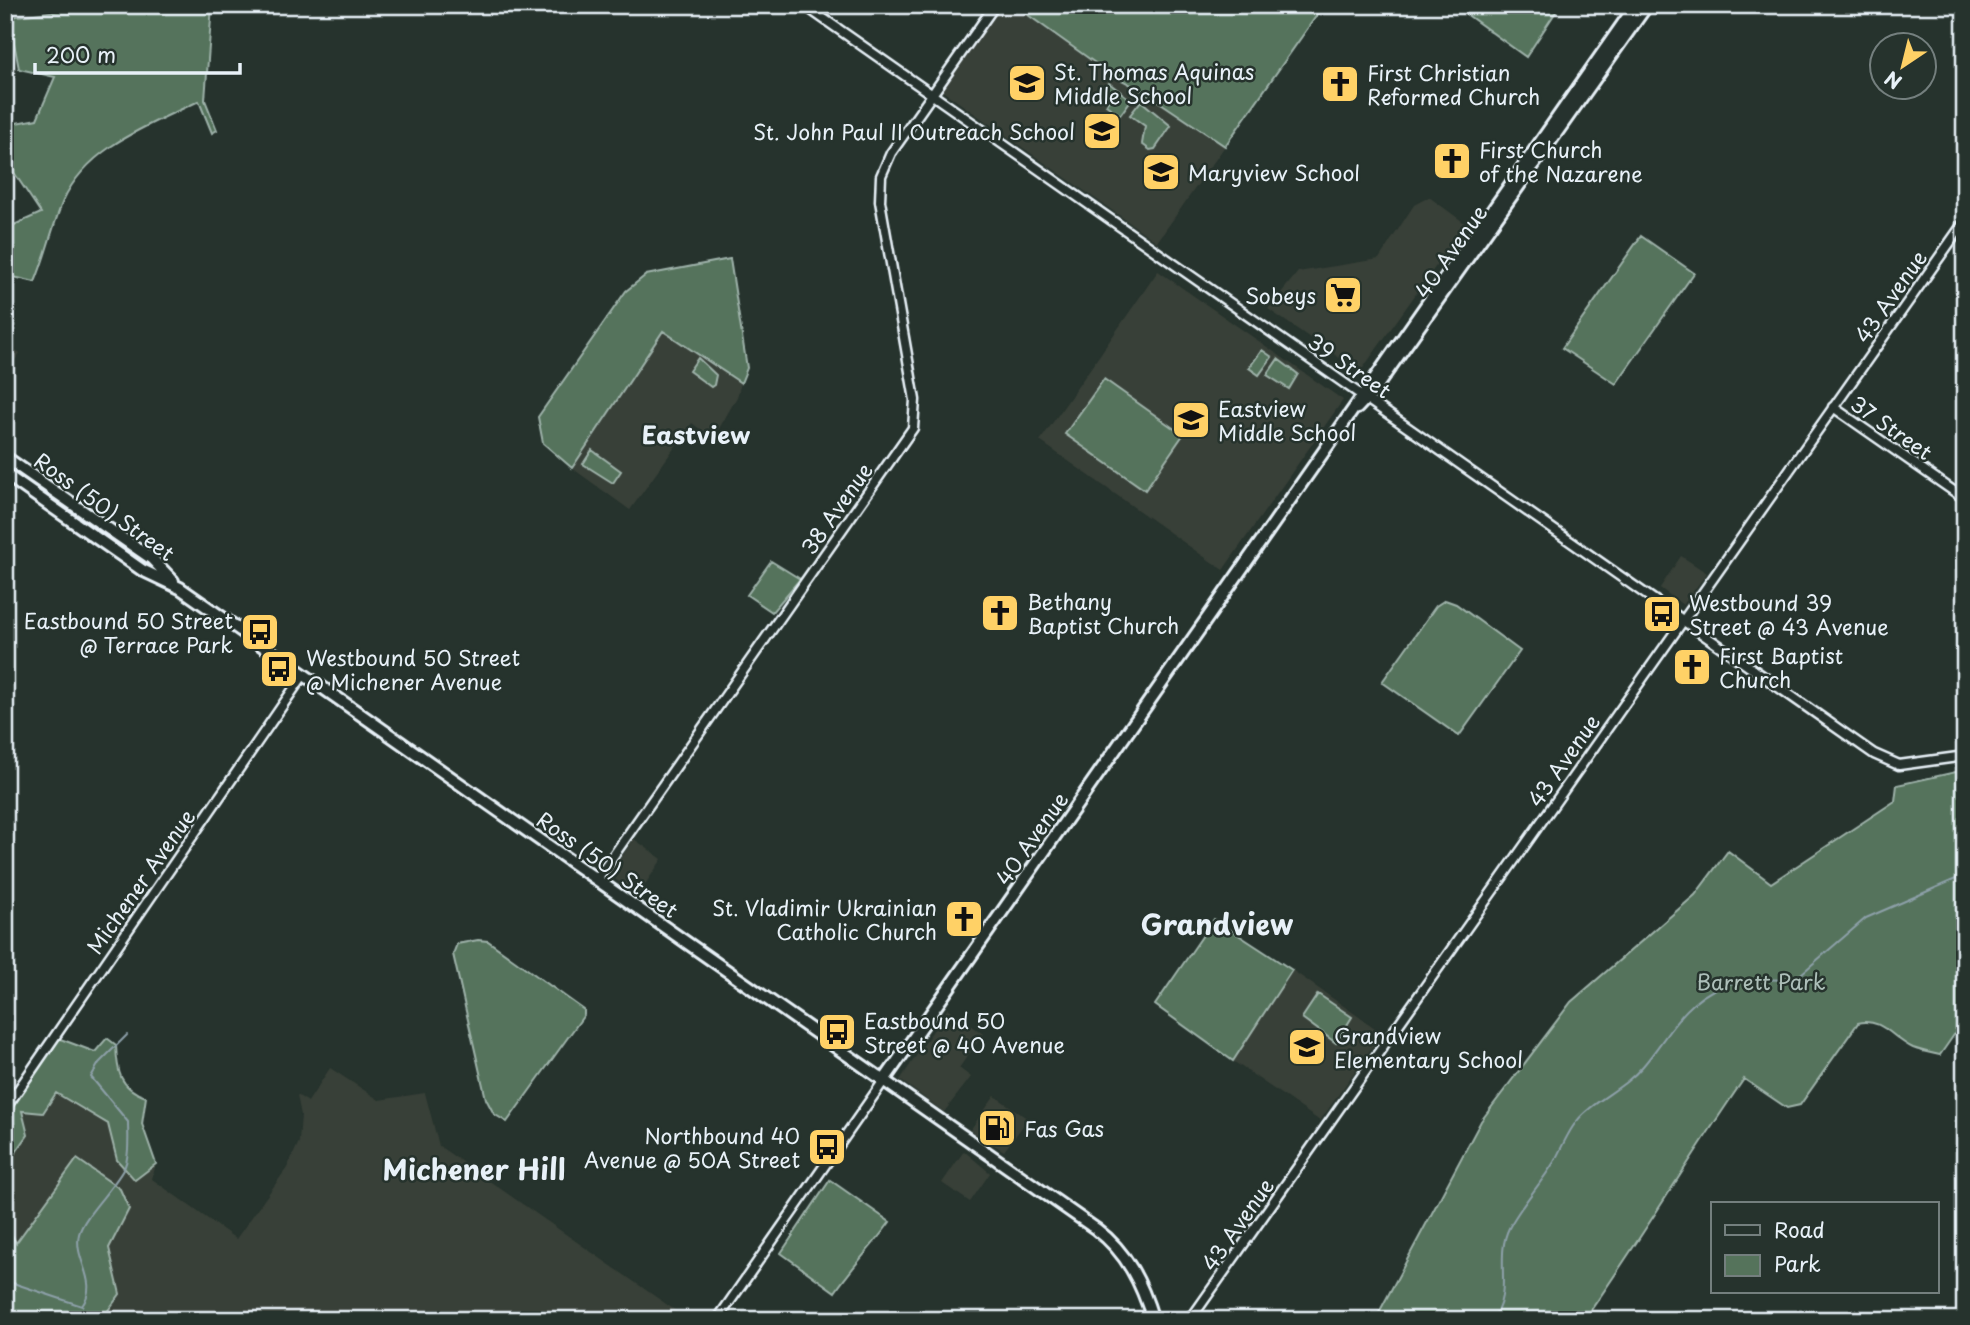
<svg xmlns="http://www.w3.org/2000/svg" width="1970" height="1325" font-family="'Playpen Sans',sans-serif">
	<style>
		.built { fill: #394038 }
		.green { fill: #55735b; stroke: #9eb2aa; stroke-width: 2 }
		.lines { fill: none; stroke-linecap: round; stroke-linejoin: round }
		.stream { stroke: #8da0a9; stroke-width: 2 }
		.minor-casing { stroke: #e8f1f8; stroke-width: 13 }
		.major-casing { stroke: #e8f1f8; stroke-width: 16 }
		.minor { stroke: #26332d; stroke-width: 8 }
		.major { stroke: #26332d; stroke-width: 10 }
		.labels { text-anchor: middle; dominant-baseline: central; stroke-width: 5; stroke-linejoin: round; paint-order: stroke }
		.poi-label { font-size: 21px; fill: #e8f1f8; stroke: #26332d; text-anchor: start }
		.street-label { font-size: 21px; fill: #e8f1f8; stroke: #26332d }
		.park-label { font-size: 21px; fill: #adbfb9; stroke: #26332d }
		.quarter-label { font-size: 24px; font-weight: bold; fill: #e8f1f8; stroke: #26332d }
		.district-label { font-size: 28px; font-weight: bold; fill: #e8f1f8; stroke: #26332d }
	</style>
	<rect width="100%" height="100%" fill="#26332d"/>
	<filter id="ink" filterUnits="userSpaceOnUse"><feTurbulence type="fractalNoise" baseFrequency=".0143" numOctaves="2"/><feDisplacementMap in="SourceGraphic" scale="14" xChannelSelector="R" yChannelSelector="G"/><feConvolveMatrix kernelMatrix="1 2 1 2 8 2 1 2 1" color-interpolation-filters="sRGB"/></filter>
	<g filter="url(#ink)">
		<!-- built -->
		<path class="built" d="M1003,5H1014L1112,75L1143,91L1225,146L1157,242L941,90Z
			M1429,197L1466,224L1360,372L1268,309L1298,272L1379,259L1414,205Z
			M1158,271L1343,400L1223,570L1040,441Z
			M663,331L741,383L737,397L713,439L692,423L630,510L572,468Z
			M5,343L20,353L5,375Z
			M1681,556L1707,573L1683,605L1660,588Z
			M634,839L662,859L638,895L609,875Z
			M1292,970L1382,1033L1320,1121L1233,1061Z
			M948,1008L983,1034L959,1068L971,1077L944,1112L900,1080Z
			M330,1068L379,1100L425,1093L439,1146L689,1320H101L120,1294L109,1248L129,1210L16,1244L5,1221V1200L9,1162L28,1135L22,1110L56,1093L108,1124L117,1160L136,1179L156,1164L152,1179L236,1239L287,1168L299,1142L301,1115L297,1095L308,1102Z
			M995,1096L1028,1119L1004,1151L970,1130Z
			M964,1151L990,1173L970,1202L942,1183Z"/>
		<!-- green -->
		<path class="green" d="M106,5H212L205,100L217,130L212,133L199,101C149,125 87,147 63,201C52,227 46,256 35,282L5,275V229L41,213L5,159V125L37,119L55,77L19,69L9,17Z
			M1014,5H1324L1225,146L1143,91L1112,75Z
			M1458,5H1559V7L1526,57L1462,11Z
			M1109,83L1131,100L1120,115L1106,105L1109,100L1101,94Z
			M1141,101L1171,126L1155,149L1150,150L1142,144L1145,126L1130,115Z
			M1641,236L1694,273L1616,384L1562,348Z
			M730,259L747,368L741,383L663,331L572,468L543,443L538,417L626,291L646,275Z
			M1262,350L1272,357L1259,375L1249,368Z
			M698,358L716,375L714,385L711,387L689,371Z
			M1278,359L1298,374L1289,389L1267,375Z
			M1104,379L1183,435L1145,490L1065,434Z
			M592,450L621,471L613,483L583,464Z
			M771,561L800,579L772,612L747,595Z
			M1445,600L1456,604L1520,651L1459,736L1382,682L1436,606Z
			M1965,770V1019L1940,1055C1931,1053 1921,1051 1913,1048C1893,1039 1882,1017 1858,1023L1800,1105L1787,1108L1744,1079C1689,1158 1640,1241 1584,1320H1375L1481,1121L1571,1002L1695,895L1728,851L1771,883L1895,801L1897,785Z
			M1214,919L1292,970L1233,1061L1155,1005Z
			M478,940L488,941L584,1010V1015L507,1122L494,1114L486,1099L453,954L457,944Z
			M1318,994L1352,1017L1336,1043L1302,1018Z
			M55,1037L95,1052L107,1038L116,1045C117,1071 119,1088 146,1097L142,1124L156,1164L135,1180L117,1160L108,1124L56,1093L43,1113L22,1111L28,1135L9,1162L5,1200V1109Z
			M77,1159L120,1189L129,1209L109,1248L120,1294L101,1320H5V1221L16,1243Z
			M830,1180L890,1222C872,1247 852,1267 835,1292L781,1253Z"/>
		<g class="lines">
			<!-- stream -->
			<path class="stream" d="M5,1289L13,1283L82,1306C100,1281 73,1260 79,1234C84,1215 116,1186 125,1166C130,1154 128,1135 128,1122L91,1077L99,1063L127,1035
				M1491,1320C1514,1294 1494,1258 1509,1228C1521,1205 1540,1185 1554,1162C1565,1142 1570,1124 1589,1109C1607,1094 1627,1085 1643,1066C1667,1038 1683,1002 1720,987C1742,978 1771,979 1794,980L1866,918L1965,875"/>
			<defs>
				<path id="minor" d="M804,5L1874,754L1899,765L1965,756
					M1833,407L1965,499
					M597,879L913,428L915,400L880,201L881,176L891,153L995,5
					M5,1109L304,674
					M717,1320L885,1079
					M1190,1320L1965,221"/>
				<path id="major" d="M1357,408L1374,390L1647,5
					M5,457L152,559L173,581
					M5,474L142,570L180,588L1096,1229C1127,1252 1142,1284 1153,1320
					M885,1079L1636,5
					M1188,1320L1193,1316"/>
			</defs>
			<!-- minor casing -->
			<use href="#minor" class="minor-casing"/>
			<!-- major casing -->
			<use href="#major" class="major-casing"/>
			<!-- minor -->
			<use href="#minor" class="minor"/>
			<!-- major -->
			<use href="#major" class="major"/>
		</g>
	</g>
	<!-- icons -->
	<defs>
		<symbol id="school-square" viewBox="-11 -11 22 22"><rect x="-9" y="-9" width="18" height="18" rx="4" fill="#ffd166" stroke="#26332d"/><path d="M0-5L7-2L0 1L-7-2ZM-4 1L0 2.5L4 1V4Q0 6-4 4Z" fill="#111"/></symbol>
		<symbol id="church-square" viewBox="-11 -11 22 22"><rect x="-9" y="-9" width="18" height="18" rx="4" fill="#ffd166" stroke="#26332d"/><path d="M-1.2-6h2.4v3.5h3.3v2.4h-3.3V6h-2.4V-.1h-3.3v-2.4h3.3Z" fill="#111"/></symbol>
		<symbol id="supermarket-square" viewBox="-11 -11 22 22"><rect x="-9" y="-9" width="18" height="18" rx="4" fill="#ffd166" stroke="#26332d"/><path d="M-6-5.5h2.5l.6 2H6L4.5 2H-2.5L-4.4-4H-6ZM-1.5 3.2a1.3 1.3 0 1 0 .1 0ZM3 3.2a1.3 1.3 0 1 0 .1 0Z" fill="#111"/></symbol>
		<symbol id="bus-square" viewBox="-11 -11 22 22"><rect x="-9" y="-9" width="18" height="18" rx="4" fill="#ffd166" stroke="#26332d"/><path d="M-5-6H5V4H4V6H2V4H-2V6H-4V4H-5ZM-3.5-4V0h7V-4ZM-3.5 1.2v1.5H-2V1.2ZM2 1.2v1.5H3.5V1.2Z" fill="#111"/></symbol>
		<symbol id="fuel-square" viewBox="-11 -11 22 22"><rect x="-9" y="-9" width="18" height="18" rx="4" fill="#ffd166" stroke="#26332d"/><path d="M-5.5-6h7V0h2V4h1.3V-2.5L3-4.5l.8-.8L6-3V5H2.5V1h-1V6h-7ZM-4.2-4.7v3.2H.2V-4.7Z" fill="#111"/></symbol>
	</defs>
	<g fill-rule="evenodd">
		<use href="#school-square" x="1005" y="61" width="44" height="44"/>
		<use href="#church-square" x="1318" y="62" width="44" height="44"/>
		<use href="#school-square" x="1080" y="109" width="44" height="44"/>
		<use href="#church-square" x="1430" y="139" width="44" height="44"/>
		<use href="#school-square" x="1139" y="150" width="44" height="44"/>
		<use href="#supermarket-square" x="1321" y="273" width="44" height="44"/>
		<use href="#school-square" x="1169" y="398" width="44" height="44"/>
		<use href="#church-square" x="978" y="591" width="44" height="44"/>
		<use href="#bus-square" x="1640" y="592" width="44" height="44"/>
		<use href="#bus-square" x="238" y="610" width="44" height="44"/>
		<use href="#church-square" x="1670" y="645" width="44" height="44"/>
		<use href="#bus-square" x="257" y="647" width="44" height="44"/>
		<use href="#church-square" x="942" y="897" width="44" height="44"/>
		<use href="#bus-square" x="815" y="1010" width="44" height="44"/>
		<use href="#school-square" x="1285" y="1025" width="44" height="44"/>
		<use href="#fuel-square" x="975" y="1106" width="44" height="44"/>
		<use href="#bus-square" x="805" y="1125" width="44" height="44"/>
	</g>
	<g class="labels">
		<!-- poi labels -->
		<g class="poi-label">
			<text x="1054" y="71">St. Thomas Aquinas<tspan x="1054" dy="24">Middle School</tspan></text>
			<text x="1367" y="72">First Christian<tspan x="1367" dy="24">Reformed Church</tspan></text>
			<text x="1075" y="131" text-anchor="end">St. John Paul II Outreach School</text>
			<text x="1479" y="149">First Church<tspan x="1479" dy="24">of the Nazarene</tspan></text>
			<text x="1188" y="172">Maryview School</text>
			<text x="1316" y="295" text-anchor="end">Sobeys</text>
			<text x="1218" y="408">Eastview<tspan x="1218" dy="24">Middle School</tspan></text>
			<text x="1027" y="601">Bethany<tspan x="1027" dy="24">Baptist Church</tspan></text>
			<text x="1689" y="602">Westbound 39<tspan x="1689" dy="24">Street @ 43 Avenue</tspan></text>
			<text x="233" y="620" text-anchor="end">Eastbound 50 Street<tspan x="233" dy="24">@ Terrace Park</tspan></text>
			<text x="1719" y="655">First Baptist<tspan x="1719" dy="24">Church</tspan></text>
			<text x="306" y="657">Westbound 50 Street<tspan x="306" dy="24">@ Michener Avenue</tspan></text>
			<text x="937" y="907" text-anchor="end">St. Vladimir Ukrainian<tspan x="937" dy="24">Catholic Church</tspan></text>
			<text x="864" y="1020">Eastbound 50<tspan x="864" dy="24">Street @ 40 Avenue</tspan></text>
			<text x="1334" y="1035">Grandview<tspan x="1334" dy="24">Elementary School</tspan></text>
			<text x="1024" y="1128">Fas Gas</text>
			<text x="800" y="1135" text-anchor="end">Northbound 40<tspan x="800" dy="24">Avenue @ 50A Street</tspan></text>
		</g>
		<!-- street labels -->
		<g class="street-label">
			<text transform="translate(1450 251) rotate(-55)">40 Avenue</text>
			<text transform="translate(1890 296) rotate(-55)">43 Avenue</text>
			<text transform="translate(1350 365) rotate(35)">39 Street</text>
			<text transform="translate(1892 427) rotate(35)">37 Street</text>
			<text transform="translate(105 506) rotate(36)">Ross (50) Street</text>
			<text transform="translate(836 508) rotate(-55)">38 Avenue</text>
			<text transform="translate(1563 760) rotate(-55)">43 Avenue</text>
			<text transform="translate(1031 838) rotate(-55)">40 Avenue</text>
			<text transform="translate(608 864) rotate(35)">Ross (50) Street</text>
			<text transform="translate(140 881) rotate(-55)">Michener Avenue</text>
			<text transform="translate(1237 1224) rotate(-55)">43 Avenue</text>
		</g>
		<!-- park labels -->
		<g class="park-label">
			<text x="1761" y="981">Barrett Park</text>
		</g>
		<!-- quarter labels -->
		<g class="quarter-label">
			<text x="696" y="434">Eastview</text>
		</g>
		<!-- district labels -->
		<g class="district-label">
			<text x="1217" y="923">Grandview</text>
			<text x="474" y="1168">Michener Hill</text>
		</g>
	</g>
	<!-- margin -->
	<rect width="1970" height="1325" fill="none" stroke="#26332d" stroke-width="28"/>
	<rect x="14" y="14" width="1942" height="1297" fill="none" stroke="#e8f1f8" stroke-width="2.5" filter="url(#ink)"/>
	<!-- legend -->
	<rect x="1711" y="1202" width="228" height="91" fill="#26332d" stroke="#747f7e" stroke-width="2"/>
	<rect x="1725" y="1225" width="35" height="10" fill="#26332d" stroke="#747f7e" stroke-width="2"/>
	<text x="1774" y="1238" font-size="21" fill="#e8f1f8">Road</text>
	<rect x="1725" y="1255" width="35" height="21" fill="#55735b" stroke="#747f7e" stroke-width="2"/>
	<text x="1774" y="1272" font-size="21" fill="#e8f1f8">Park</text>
	<!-- north arrow -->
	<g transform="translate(1903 66) rotate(215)"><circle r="33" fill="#26332d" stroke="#747f7e" stroke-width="2"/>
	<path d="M0-5L12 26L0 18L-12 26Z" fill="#ffd166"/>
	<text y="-10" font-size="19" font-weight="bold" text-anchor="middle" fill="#e8f1f8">N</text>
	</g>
	<!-- scale -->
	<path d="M35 63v10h205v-10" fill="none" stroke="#e8f1f8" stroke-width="3.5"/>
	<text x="46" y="63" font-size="21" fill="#e8f1f8" stroke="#26332d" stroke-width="5" paint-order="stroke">200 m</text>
</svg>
